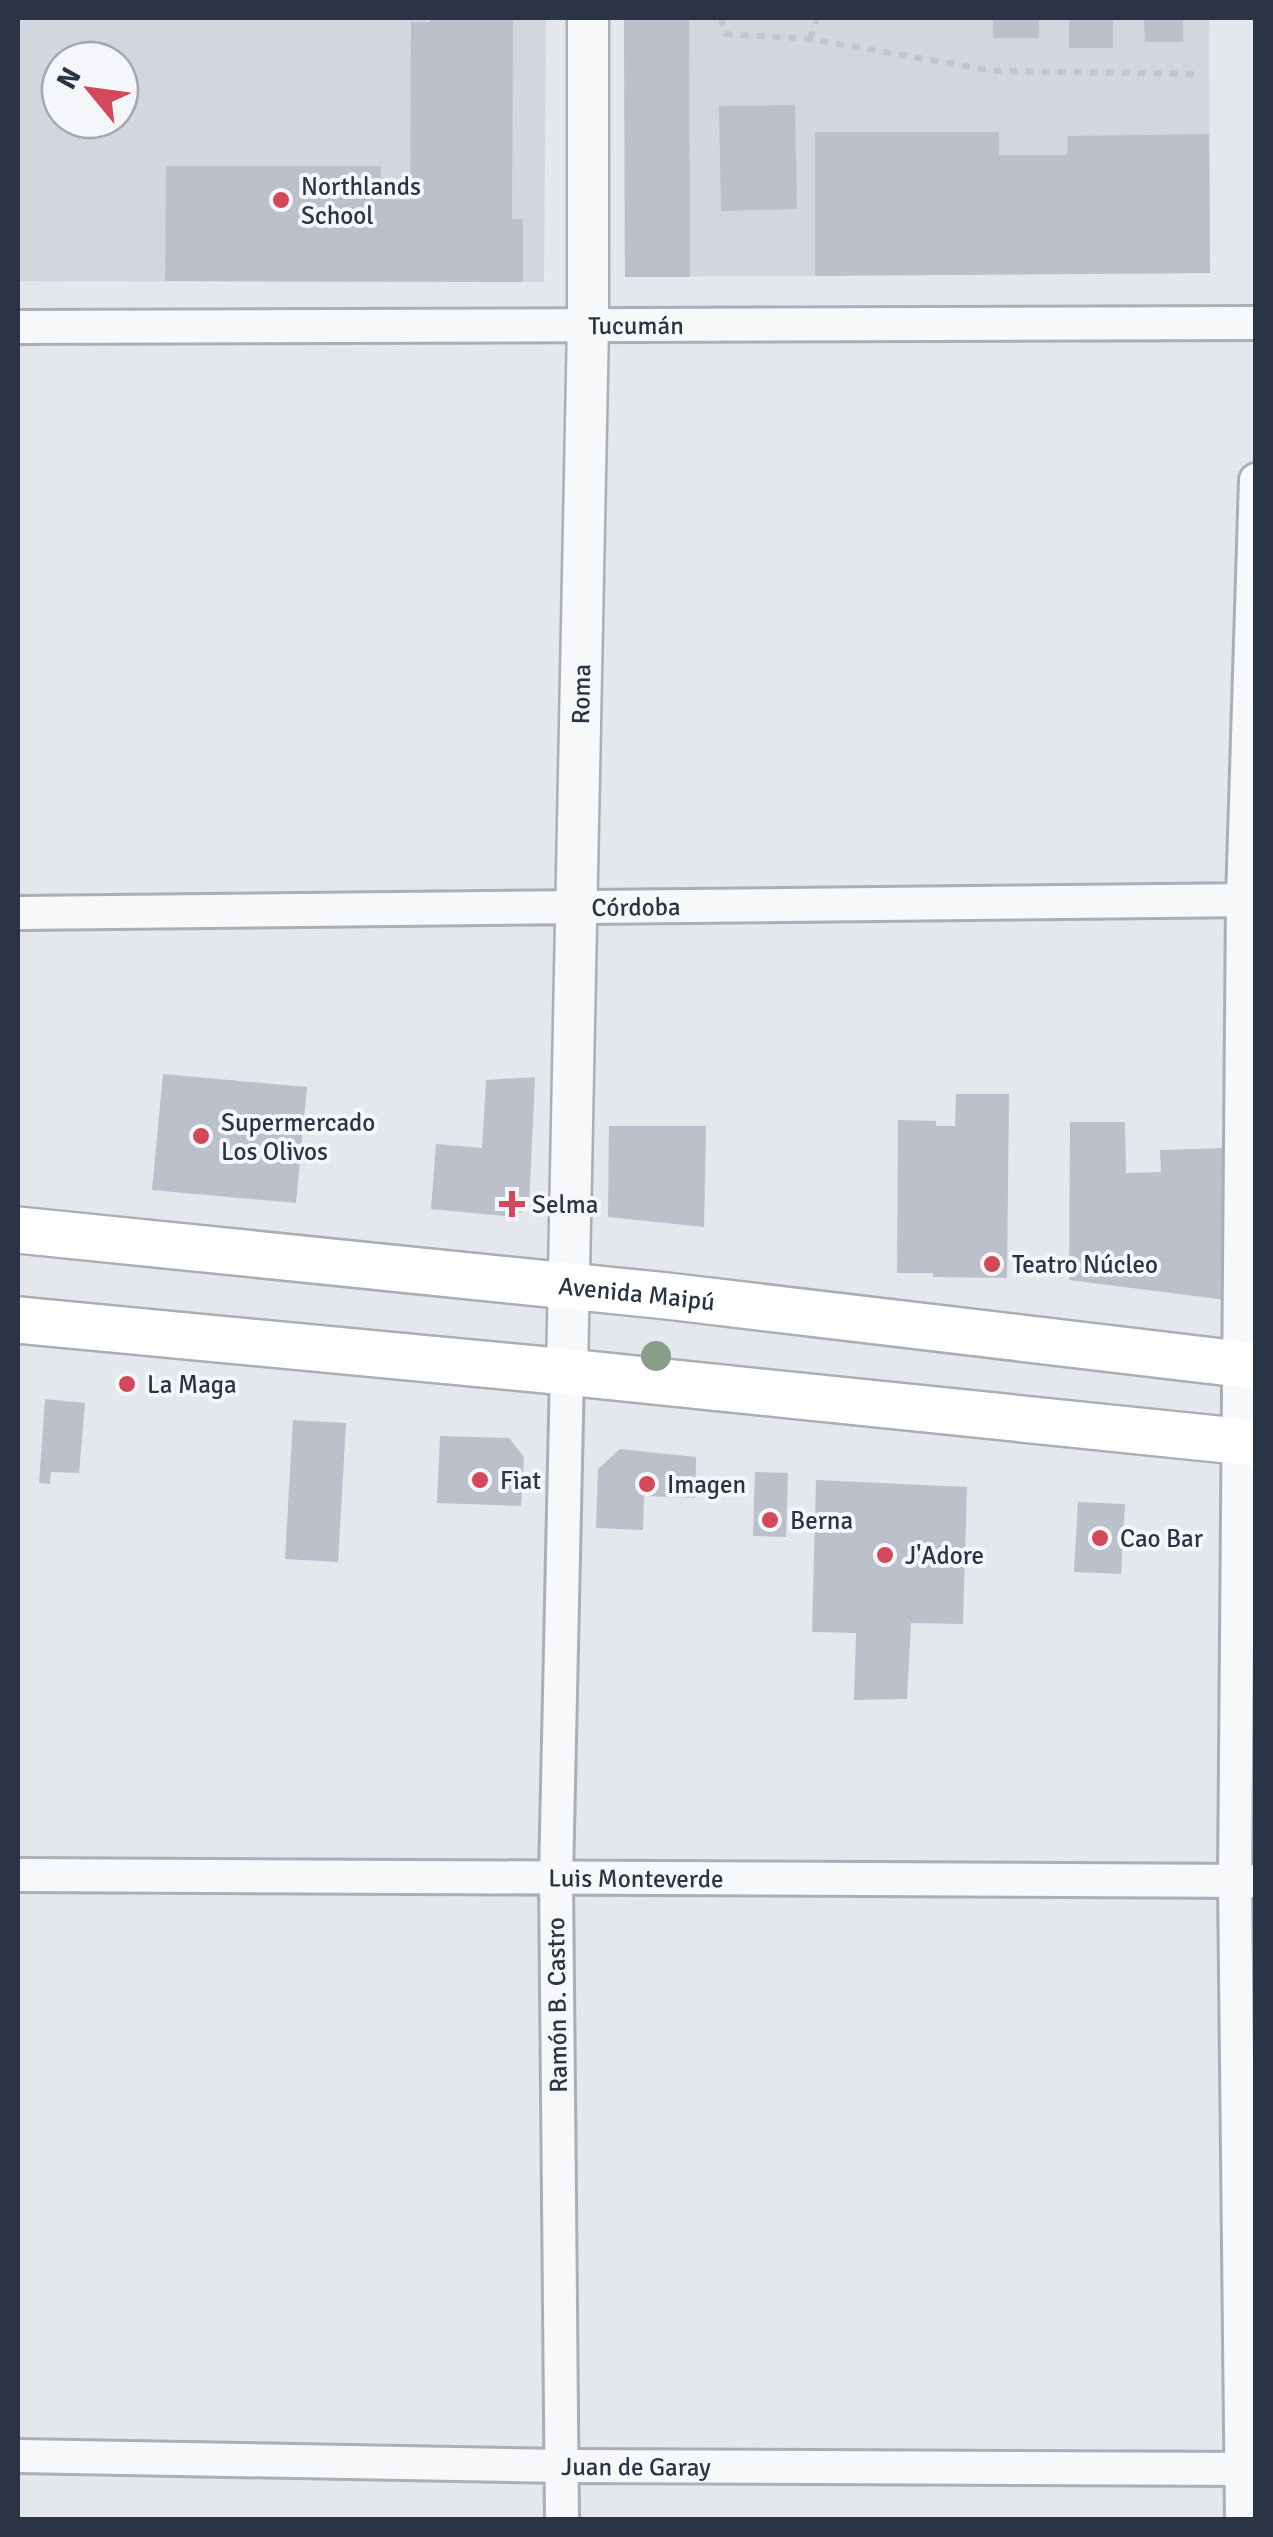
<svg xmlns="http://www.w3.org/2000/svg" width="1273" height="2537" font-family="Signika,sans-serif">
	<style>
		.built { fill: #d2d6de; fill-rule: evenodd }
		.building { fill: #bbc0ca }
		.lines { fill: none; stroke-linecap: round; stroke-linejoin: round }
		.minor-casing { stroke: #a9aeb7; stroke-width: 38 }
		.tertiary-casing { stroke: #a9aeb7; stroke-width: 45 }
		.secondary-casing { stroke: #a9aeb7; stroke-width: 50 }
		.path { stroke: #c2c5cb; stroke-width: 6; stroke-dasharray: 8 8; stroke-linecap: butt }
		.minor { stroke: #f7f8fa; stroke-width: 32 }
		.tertiary { stroke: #f7f8fa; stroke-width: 40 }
		.secondary { stroke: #fff; stroke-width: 45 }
		.tree { fill: #899d89 }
		.poi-dot { fill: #d1495b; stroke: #f4f6f9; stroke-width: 4 }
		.labels { text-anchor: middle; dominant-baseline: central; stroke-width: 8; stroke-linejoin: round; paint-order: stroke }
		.poi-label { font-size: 25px; fill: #2b3445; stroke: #f4f6f9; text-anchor: start }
		.street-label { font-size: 25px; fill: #2b3445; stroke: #f4f6f9 }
	</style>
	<rect width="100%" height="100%" fill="#e4e7ec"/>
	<!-- built -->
	<path class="built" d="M18,18H546L544,282L18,281ZM60,60H120V120H60Z
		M624,18H1209L1210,273L625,277Z"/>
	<!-- building -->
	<path class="building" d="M430,18H513L512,219H523V282L165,281L166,166H381L380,199L410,200L411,22H430Z
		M624,18H689L690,277H625Z
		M993,18H1039V38H993Z
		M1069,18H1113V48H1069Z
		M1144,18H1183V42H1145Z
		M795,105L797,209L721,211L719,106Z
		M815,132H999V155H1067L1068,136L1209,134L1210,273L815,276Z
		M163,1074L307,1087L296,1203L152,1190Z
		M535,1077L529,1206L514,1217L431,1209L436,1144L482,1148L486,1080Z
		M956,1094H1009L1007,1278L933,1277V1273H897L898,1120L936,1121V1126H955Z
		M1070,1122H1125L1126,1173L1161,1172L1160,1150L1225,1148L1226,1300L1069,1280Z
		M609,1126H706L704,1227L608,1217Z
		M45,1399L85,1403L79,1473L51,1472L50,1484L39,1483Z
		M293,1420L346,1423L338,1562L285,1559Z
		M440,1436L509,1438L524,1457L521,1506L437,1503Z
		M620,1449L696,1457L695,1498L644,1496L643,1530L596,1528L598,1469Z
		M755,1472L788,1473L786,1537L753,1536Z
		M816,1480L967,1487L963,1624L911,1623L907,1699L854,1700L856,1633L812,1632Z
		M1078,1502L1125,1504L1121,1574L1074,1572Z"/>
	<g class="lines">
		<defs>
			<g id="minor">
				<path id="s1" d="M18,327L1256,323"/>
				<path id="s2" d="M18,913L1256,900"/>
				<path id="s3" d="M18,1875L1256,1881"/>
				<path id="s4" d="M18,2456L562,2466L1256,2469"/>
				<path d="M562,2520L556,1878L567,1372"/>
				<path d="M1242,2520L1235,1881L1243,900L1256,480"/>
			</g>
			<g id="tertiary">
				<path id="s5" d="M567,1372L588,325V18"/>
			</g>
			<g id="secondary">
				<path id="s6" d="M18,1230L667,1296L1256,1366"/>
				<path d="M18,1320L567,1372L1256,1443"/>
			</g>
		</defs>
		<!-- minor casing -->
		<use href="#minor" class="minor-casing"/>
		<!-- tertiary casing -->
		<use href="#tertiary" class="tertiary-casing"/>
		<!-- secondary casing -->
		<use href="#secondary" class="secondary-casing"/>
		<!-- path -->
		<path class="path" d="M721,18L725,34L810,39L994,71L1201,74
			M810,39L817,18"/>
		<!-- minor -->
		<use href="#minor" class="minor"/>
		<!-- tertiary -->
		<use href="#tertiary" class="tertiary"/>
		<!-- secondary -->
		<use href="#secondary" class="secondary"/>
	</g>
	<!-- trees -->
	<circle class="tree" cx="656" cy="1356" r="15"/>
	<!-- markers -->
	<g class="poi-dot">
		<circle cx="281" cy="200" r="10"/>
		<circle cx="201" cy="1136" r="10"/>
		<path d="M507 1189h10v10h10v10h-10v10h-10v-10h-10v-10h10z"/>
		<circle cx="992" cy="1264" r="10"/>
		<circle cx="127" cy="1384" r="10"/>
		<circle cx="480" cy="1480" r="10"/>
		<circle cx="647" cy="1484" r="10"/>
		<circle cx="770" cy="1520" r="10"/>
		<circle cx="1100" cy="1538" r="10"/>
		<circle cx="885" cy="1555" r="10"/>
	</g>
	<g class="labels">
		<!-- poi labels -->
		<g class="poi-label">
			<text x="301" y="186">Northlands<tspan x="301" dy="29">School</tspan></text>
			<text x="221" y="1122">Supermercado<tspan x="221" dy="29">Los Olivos</tspan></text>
			<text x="532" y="1204">Selma</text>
			<text x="1012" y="1264">Teatro Núcleo</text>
			<text x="147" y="1384">La Maga</text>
			<text x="500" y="1480">Fiat</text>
			<text x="667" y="1484">Imagen</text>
			<text x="790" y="1520">Berna</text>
			<text x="1120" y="1538">Cao Bar</text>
			<text x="905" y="1555">J'Adore</text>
		</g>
		<!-- street labels -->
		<g class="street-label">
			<text stroke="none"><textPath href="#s1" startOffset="618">Tucumán</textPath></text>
			<text stroke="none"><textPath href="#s5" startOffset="678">Roma</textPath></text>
			<text stroke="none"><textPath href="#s2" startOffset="618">Córdoba</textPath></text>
			<text stroke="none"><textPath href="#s6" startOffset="622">Avenida Maipú</textPath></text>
			<text stroke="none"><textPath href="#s3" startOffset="618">Luis Monteverde</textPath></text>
			<text transform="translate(557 2005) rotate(-91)">Ramón B. Castro</text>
			<text stroke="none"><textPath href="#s4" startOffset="618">Juan de Garay</textPath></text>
		</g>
	</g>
	<!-- border -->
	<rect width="1273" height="2537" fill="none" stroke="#2b3445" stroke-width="40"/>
	<!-- north arrow -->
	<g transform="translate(90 90) rotate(299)"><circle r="48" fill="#f4f6f9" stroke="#a4a8b1" stroke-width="2.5"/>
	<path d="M0-8L18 38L0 25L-18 38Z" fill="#d1495b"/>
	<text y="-15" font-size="28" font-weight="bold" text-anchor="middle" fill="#2b3445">N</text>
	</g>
</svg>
